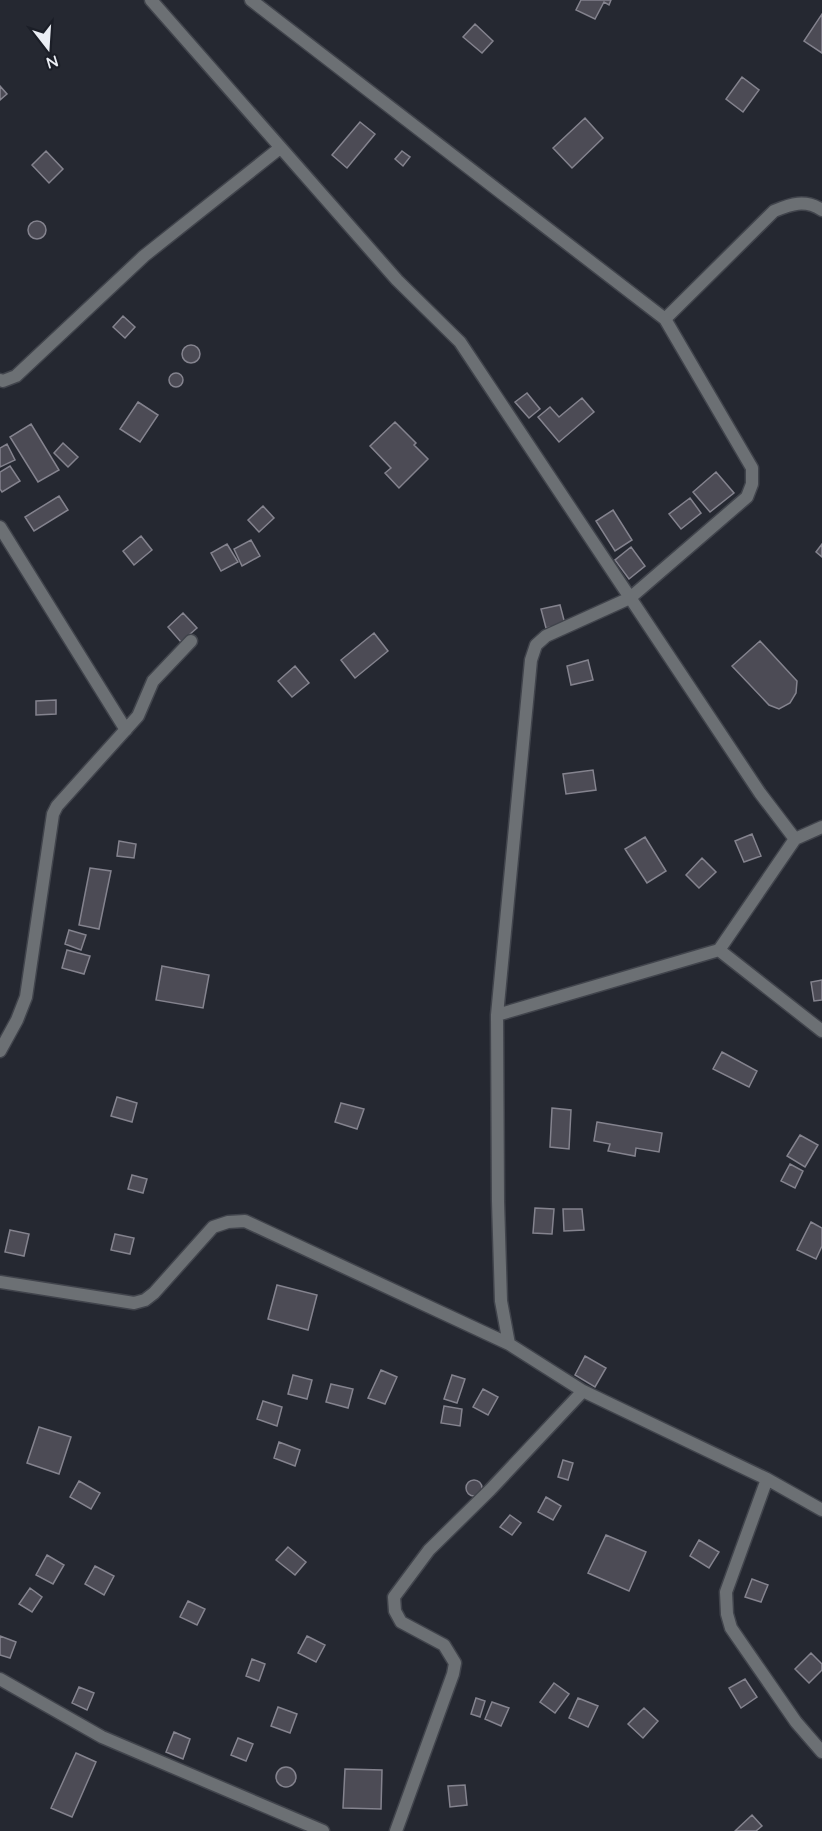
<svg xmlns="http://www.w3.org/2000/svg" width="822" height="1831" font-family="Quicksand,sans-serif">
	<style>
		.building { fill: #4c4b55; stroke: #84838e; stroke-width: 1.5 }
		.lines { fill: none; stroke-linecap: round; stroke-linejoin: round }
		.minor-casing { stroke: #41444c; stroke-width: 15 }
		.minor { stroke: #6c7074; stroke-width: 12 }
	</style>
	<rect width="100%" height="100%" fill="#252831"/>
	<!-- building -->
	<path class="building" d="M581,0H611L609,5L604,2L595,19L576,10Z
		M822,14V53L804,41Z
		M475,24L493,41L482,53L463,37Z
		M742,77L759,90L743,112L726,99Z
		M0,86L7,94L0,100Z
		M585,118L603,138L572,168L553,148Z
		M360,122L375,134L347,168L332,155Z
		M46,151L63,169L49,183L32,165Z
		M402,151L410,157L403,166L395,159Z
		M28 230a9 9 0 1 1 18 0a9 9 0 1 1-18 0Z
		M123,316L135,327L125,338L113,327Z
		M182 354a9 9 0 1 1 18 0a9 9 0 1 1-18 0Z
		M169 380a7 7 0 1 1 14 0a7 7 0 1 1-14 0Z
		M527,393L540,409L529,418L515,402Z
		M582,398L594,412L559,442L538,417L550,407L559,417Z
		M138,402L158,415L140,442L120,429Z
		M395,422L416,443L414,445L428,459L399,488L385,473L391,468L370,446Z
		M31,424L59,470L38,482L10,437Z
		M63,443L78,457L68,467L54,453Z
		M7,444L15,460L0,467V448Z
		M10,466L20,481L2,492L0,489V472Z
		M716,472L734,493L710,512L693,492Z
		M59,496L68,510L34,531L25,517Z
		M690,498L701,513L681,529L669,514Z
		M263,506L274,518L259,532L248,520Z
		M613,510L632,540L615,551L596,521Z
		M141,536L152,550L134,565L123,551Z
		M251,540L260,556L242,566L234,549Z
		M227,544L238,562L221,571L211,553Z
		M822,544V557L816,552Z
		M631,547L645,566L629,579L615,560Z
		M560,605L565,624L546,628L541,609Z
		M183,613L197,628L181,642L168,627Z
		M374,633L388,651L355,678L341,660Z
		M760,641L797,681L796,693L790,703L779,709L769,705L732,666Z
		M588,660L593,680L571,685L567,666Z
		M295,666L309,683L292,697L278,681Z
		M56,700V714L36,715V701Z
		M593,770L596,790L566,794L563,774Z
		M752,834L761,856L744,862L735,841Z
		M645,837L666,871L647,883L625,849Z
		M119,841L136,844L134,858L117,856Z
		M702,858L716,872L699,888L686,875Z
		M90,868L111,871L99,929L79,925Z
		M69,930L86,935L81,950L65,944Z
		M67,950L90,956L84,974L62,968Z
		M162,966L209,975L203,1008L156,1000Z
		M822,980V1000L814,1001L811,982Z
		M722,1052L757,1071L749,1087L713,1069Z
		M117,1097L137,1103L132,1122L111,1116Z
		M341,1103L364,1109L357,1129L335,1122Z
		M552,1108L571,1110L569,1149L550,1147Z
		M597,1122L662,1133L659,1152L636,1148L635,1156L608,1151L610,1144L594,1141Z
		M800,1135L818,1145L805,1167L787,1156Z
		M790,1164L803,1171L795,1188L781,1181Z
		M132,1175L147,1179L143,1193L128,1189Z
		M535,1208L554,1209L552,1234L533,1233Z
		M563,1209H582L584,1230L564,1231Z
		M811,1222L822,1228V1246L816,1259L797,1250Z
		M10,1230L29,1234L24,1256L5,1252Z
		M115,1234L134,1238L130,1254L111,1250Z
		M277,1285L317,1295L308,1330L268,1319Z
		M585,1356L606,1368L595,1387L575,1375Z
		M381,1370L397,1377L385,1404L368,1398Z
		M293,1375L312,1380L307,1399L288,1394Z
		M452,1375L465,1379L457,1403L444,1399Z
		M331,1384L353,1389L348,1408L326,1402Z
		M483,1389L498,1397L488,1415L473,1407Z
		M263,1401L282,1407L277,1426L257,1419Z
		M444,1406L462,1409L460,1426L441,1423Z
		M39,1427L71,1437L59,1474L27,1463Z
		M279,1442L300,1450L295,1466L274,1458Z
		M563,1460L573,1463L568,1480L558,1477Z
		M466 1488a8 8 0 1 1 16 0a8 8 0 1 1-16 0Z
		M79,1481L100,1493L91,1509L70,1497Z
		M546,1497L561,1506L553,1520L538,1512Z
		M510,1515L521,1523L512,1535L500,1527Z
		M606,1535L646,1552L629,1591L588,1573Z
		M699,1540L719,1552L709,1568L690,1556Z
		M288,1547L306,1562L295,1575L276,1560Z
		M47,1555L64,1565L53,1584L36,1575Z
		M95,1566L114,1576L104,1595L85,1584Z
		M752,1579L768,1585L761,1602L745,1597Z
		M30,1588L42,1597L32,1612L19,1604Z
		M188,1601L205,1609L197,1625L180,1617Z
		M0,1636L16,1642L10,1658L0,1655Z
		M307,1636L325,1645L316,1662L298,1653Z
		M811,1653L822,1664V1670L809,1683L795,1669Z
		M252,1659L265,1664L259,1681L246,1676Z
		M745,1679L757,1697L741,1708L729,1688Z
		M554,1683L569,1694L555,1713L540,1702Z
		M79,1687L94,1693L87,1710L72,1703Z
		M476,1698L485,1701L480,1717L471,1714Z
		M578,1698L598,1706L588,1727L569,1718Z
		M492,1702L509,1708L501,1726L485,1719Z
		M278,1707L297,1714L290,1733L271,1726Z
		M644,1708L658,1721L643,1738L628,1724Z
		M174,1732L190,1739L183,1759L166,1752Z
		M238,1738L253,1744L246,1761L231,1755Z
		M76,1753L96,1762L72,1817L51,1808Z
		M276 1777a10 10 0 1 1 20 0a10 10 0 1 1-20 0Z
		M345,1769L382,1770L381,1809L343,1808Z
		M465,1785L467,1805L450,1807L448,1786Z
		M752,1815L762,1826L756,1831H735Z"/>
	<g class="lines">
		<defs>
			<path id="minor" d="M151,0L397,280L460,342L760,793L795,839
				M251,0L665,319L752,468V484L747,497L630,598L546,636L536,645L531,660L497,1015
				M665,319L774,211C791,204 805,199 822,210
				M0,380L3,381L16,376L144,256L280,148
				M0,527L126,730
				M719,950L822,1031
				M0,1051L17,1020L26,997L53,814L57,806L138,716L153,681L191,641
				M0,1282L134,1303L145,1300L154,1293L213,1227L228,1222L245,1221L509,1344L583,1391L767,1479L822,1510
				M509,1344L501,1301L498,1201L497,1015L719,950L795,839L822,827
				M767,1479L726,1592L727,1614L731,1628L796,1722L822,1752
				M0,1679L102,1737L323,1831
				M396,1831L453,1674L455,1663L444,1645L401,1622L395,1611L394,1597L429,1550L490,1490L583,1391"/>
		</defs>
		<!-- minor casing -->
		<use href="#minor" class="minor-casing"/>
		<!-- minor -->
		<use href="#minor" class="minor"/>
	</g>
	<!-- north arrow -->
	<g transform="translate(48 48) rotate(163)" stroke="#1b1e27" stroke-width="4.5" paint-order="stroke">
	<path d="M0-4.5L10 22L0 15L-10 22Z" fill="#ebeef4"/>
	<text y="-9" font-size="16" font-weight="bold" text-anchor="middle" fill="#ebeef4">N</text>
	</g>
</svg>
